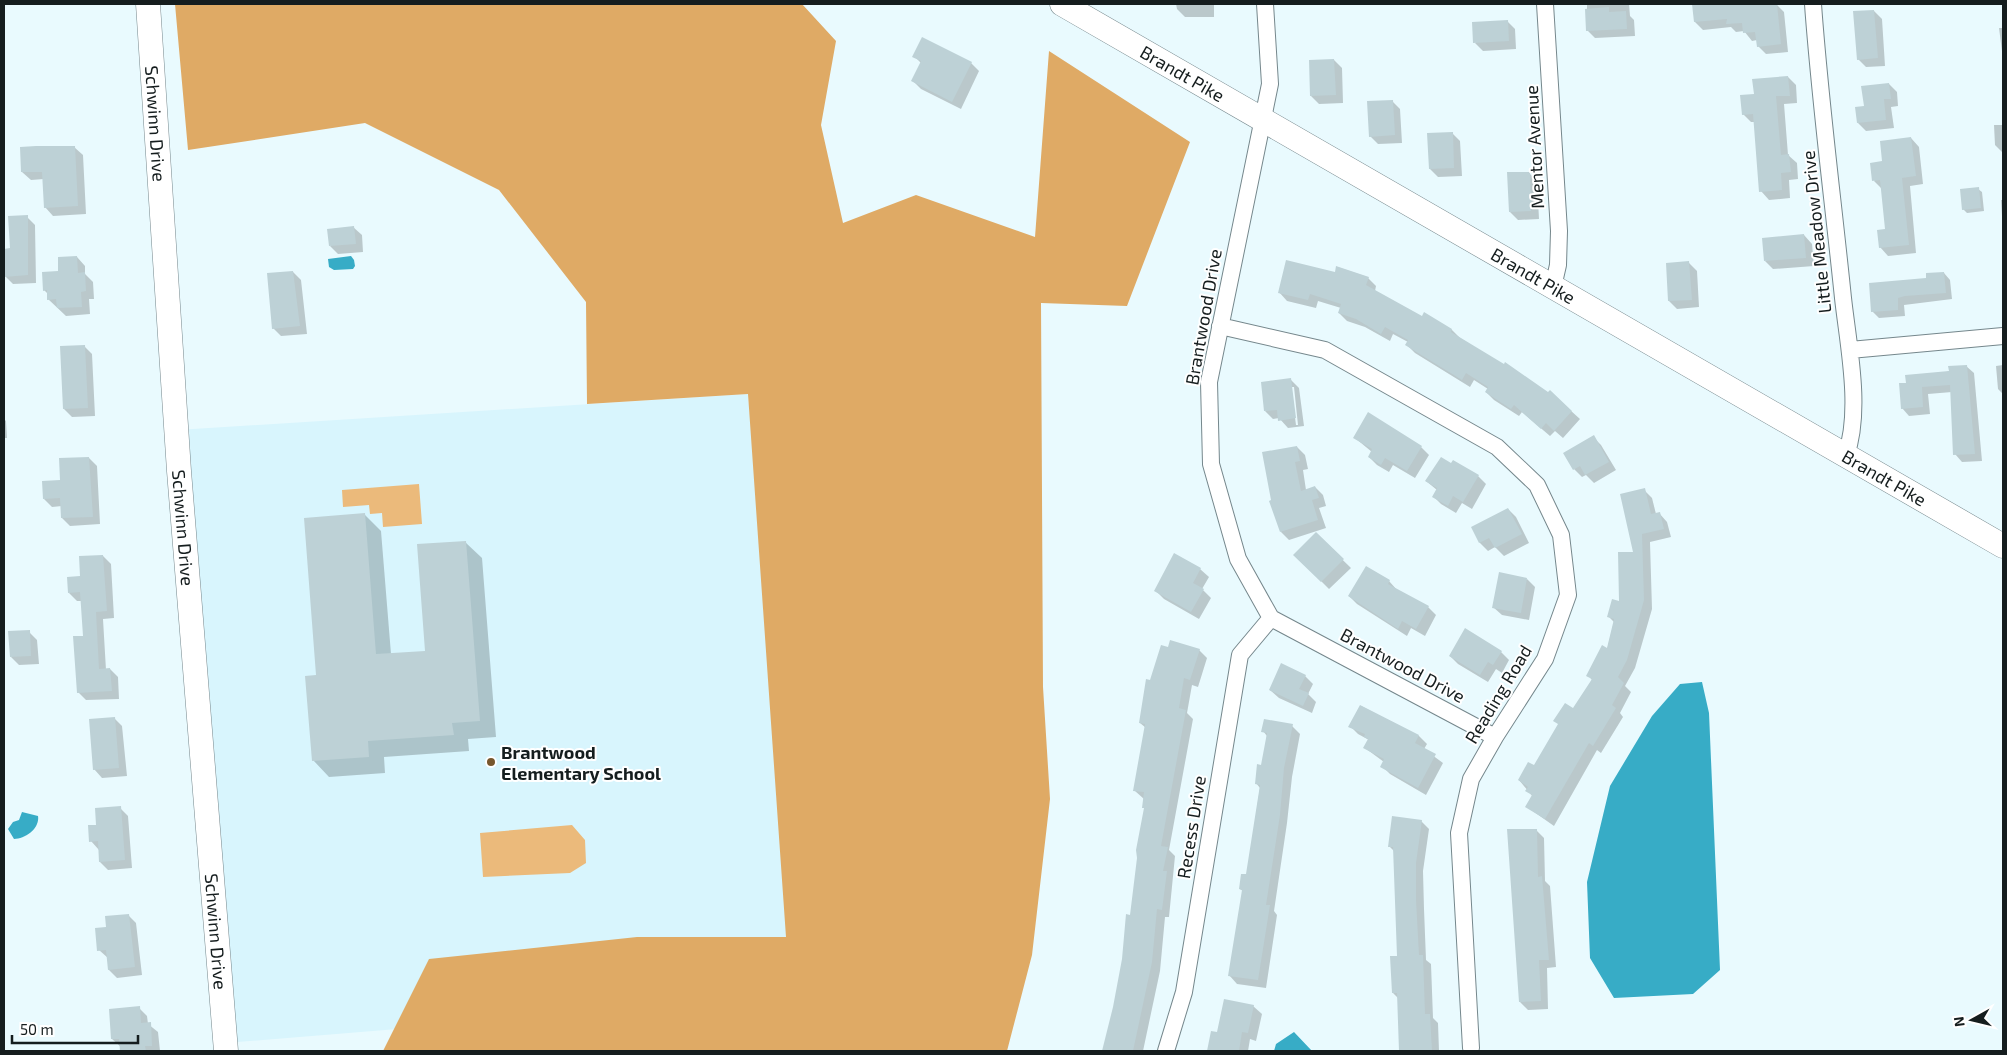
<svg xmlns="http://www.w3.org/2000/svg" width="2007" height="1055" font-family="'Exo 2',sans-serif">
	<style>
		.built { fill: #d8f5fd }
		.green { fill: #ebba7b }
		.forest { fill: #dfaa65 }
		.water { fill: #37acc6 }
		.shadow { fill: #0003; fill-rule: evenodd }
		.building { fill: #bdd1d6 }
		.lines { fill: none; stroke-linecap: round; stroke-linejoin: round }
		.street-casing { stroke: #75878c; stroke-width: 18 }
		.secondary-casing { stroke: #75878c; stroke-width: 25 }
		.street { stroke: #fff; stroke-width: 16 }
		.secondary { stroke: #fff; stroke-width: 24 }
		.poi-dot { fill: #77572d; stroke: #fff; stroke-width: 2 }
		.labels { text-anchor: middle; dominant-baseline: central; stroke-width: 4; stroke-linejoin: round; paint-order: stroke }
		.street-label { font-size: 18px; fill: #151d1e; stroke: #fff }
		.poi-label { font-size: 18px; font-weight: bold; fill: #151d1e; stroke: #fff; text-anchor: start }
	</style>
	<rect width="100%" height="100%" fill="#e9fafe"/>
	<!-- built -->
	<path class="built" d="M748,394L802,996L225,1043L177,430Z"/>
	<!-- green -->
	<path class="green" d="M419,484L422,524L383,527L382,513L370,514L369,505L343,507L342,490Z
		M572,825L585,840L586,863L570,873L483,877L480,833Z"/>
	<!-- forest -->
	<path class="forest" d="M175,4H802L836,41L821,125L843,223L916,195L1035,237L1049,51L1190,142L1127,306L1041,303L1043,687L1050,799L1032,955L1007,1051H383L429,959L637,937H786L748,394L587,404L586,302L499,190L365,123L188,150Z"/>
	<!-- water -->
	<path class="water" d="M351,256L354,260L355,266L353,269L334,270L329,267L328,259Z
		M1702,682L1709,713L1720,970L1693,994L1614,998L1590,958L1587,882L1610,786L1652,716L1680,684Z
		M22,812L38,816C40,828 26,839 14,839L8,829L13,822L19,820Z
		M1294,1032L1312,1051H1274L1276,1044Z"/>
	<!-- shadow -->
	<path class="shadow" d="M1176,4H1214V17H1185L1177,9Z
		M1587,4H1629L1630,16L1634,20L1635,36L1595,38L1587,30Z
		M1693,4H1755V6L1776,4L1784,12L1788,52L1766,54L1758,46L1757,40L1752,41L1744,31L1736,32L1731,27L1703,30L1695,22Z
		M1874,11L1882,19L1885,66L1866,67L1858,59Z
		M1507,21L1515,29L1516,49L1483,51L1475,43Z
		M1999,28H2003V59Z
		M914,56L971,63L979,71L961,109L921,89L913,81L921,63Z
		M1334,60L1342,68L1343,103L1319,104L1311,96Z
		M1788,77L1796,85L1797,103L1784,104L1788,155L1797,163L1798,179L1789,180L1790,198L1769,200L1761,191L1755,122H1751L1743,114L1755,95Z
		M1889,84L1897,92L1898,106L1891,107L1894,128L1866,131L1858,123L1865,107Z
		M1392,101L1400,109L1402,143L1378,144L1370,136Z
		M1994,125H2003V153L1995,145Z
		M1452,133L1460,141L1462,176L1438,177L1430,169Z
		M1911,138L1919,147L1923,184L1910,186L1916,253L1888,256L1880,247L1887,230L1882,189L1874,181L1884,162Z
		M74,147L83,155L86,214L53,216L45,207L44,179L31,180L22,172Z
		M1529,173L1537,181L1539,219L1518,220L1510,212Z
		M1978,189L1982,192L1984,211L1967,213L1963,209Z
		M2001,200H2003V233Z
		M27,217L35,225L36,283L13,284L5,276L4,250H12Z
		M353,227L362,235L363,252L338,254L330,246Z
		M1804,235L1812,244L1814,266L1773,269L1765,261Z
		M77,257L85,266V274L93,282L94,299H89L90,314L66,316L48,299V294L44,290Z
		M1689,263L1697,271L1699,307L1677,309L1669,301Z
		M293,272L301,280L307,334L281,336L273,328Z
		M1335,273L1368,278L1376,286L1375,291L1422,318L1452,330L1460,338L1549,394L1550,392L1580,419L1563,438L1555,431L1550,436L1522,412L1519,416L1494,400L1486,392L1488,389L1474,380L1470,387L1415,353L1407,345L1408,342L1393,334L1390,341L1365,327L1347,321L1339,313L1341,308L1318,301L1316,308L1287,301L1279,292Z
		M1944,273L1950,280L1952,299L1904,305L1905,316L1879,318L1872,311L1927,279Z
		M84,346L92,354L95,416L72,417L64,409Z
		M2003,365V394L1998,389L1996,366Z
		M1966,366L1974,373L1982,461L1962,462L1955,454L1952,392L1928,394L1930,414L1909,416L1902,408L1907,384Z
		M1291,380L1299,388L1304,426L1288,428L1279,418L1273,419L1265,411ZM1291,387H1294L1298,425H1296Z
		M4,419L6,421L7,438H4Z
		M1593,437L1601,445L1616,470L1594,483L1586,475L1582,477L1574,469Z
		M1355,438L1421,447L1429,455L1415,478L1393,465L1389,472L1377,465L1369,457L1372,452Z
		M1297,447L1305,455L1308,469L1303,470L1306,490L1315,487L1323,495L1326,506L1319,508L1326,528L1289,540L1281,532Z
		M89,458L97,466L100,524L70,526L62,518V506L52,507L44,499Z
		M1452,464L1478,476L1486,484L1472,509L1462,503L1456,513L1441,504L1433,496L1437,490L1426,481Z
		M1644,490L1652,498L1656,514L1659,513L1667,522L1671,537L1650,542L1652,609L1635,668L1625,686L1631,692L1620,713L1623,717L1601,753L1597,750L1554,826L1527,807L1533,797L1519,780L1534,767L1574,710L1592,680L1588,675L1607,650L1614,622L1609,617L1620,602L1635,553Z
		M1508,509L1516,517L1529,543L1504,556L1495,547L1488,551L1480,543L1473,528Z
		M365,515L381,531L391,654L426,652L465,542L482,558L496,737L468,739L469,751L384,757L385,773L329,777L313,760L318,676Z
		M1316,534L1351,568L1329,589L1295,555Z
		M1175,555L1200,569L1209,577L1202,589L1211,598L1199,619L1164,599L1156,591Z
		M103,556L111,564L114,618L103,619L106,670L110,669L118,677L119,699L86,700L78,692L85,637L82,601H77L69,593Z
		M1527,579L1535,587L1529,620L1502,615L1493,607Z
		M1389,581L1397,590L1428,607L1436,615L1425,636L1411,628L1407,636L1357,604L1349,596Z
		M29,632L37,640L39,664L19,665L11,657Z
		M1168,648L1199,650L1207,658L1198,687L1192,685L1187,713L1193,719L1169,850L1175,856L1169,917H1165L1160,971L1143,1051H1099H1103L1114,1007L1131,916L1145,809L1143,807L1144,799L1135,791L1146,728L1140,723L1151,681Z
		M1501,652L1509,660L1502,673L1496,669L1488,682L1458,664L1450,656Z
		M1305,676L1313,684L1308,694L1316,702L1312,713L1279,698L1270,690Z
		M1361,706L1419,736L1427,744L1424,749L1443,763L1426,795L1390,774L1382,766L1384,762L1365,748L1369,740L1358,734L1350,726Z
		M114,718L122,726L127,776L102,778L94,769Z
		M1292,726L1300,734L1292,777L1287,823L1274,911L1277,915L1266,988L1237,984L1229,975L1243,891L1240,889L1247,876L1260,788L1256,783L1262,766L1267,736L1263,731Z
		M120,808L128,816L132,868L108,870L100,862L99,850L91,841L98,826Z
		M1421,821L1429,829L1423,871L1424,909L1426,960L1431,964L1433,1018L1438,1023L1439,1051H1400L1398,998L1393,993L1399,957L1395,852L1389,846Z
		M1536,830L1544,838L1545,881L1550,886L1556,967L1547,968L1548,1009L1528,1010L1520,1002Z
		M128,915L136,923L142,975L117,978L109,970L108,958L99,950L107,928Z
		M1253,1006L1262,1014L1256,1041L1250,1039L1248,1051H1209L1212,1032L1218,1033Z
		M139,1008L147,1016L148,1024L158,1032L160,1051H121V1047L112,1039Z"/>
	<!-- building -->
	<path class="building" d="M1692,4H1777L1781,44L1757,47L1755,32L1743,33L1742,23L1726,24L1727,19L1694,22Z
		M1609,7V12L1626,11L1627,29L1586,31L1585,9Z
		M1874,10L1878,58L1857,60L1853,11Z
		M1508,20L1509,41L1473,43L1472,22Z
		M922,37L972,62L952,102L911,81L921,61L912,57Z
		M1334,59L1336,95L1310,96L1309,60Z
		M1788,76L1790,96H1776L1781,155L1789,154L1791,172L1781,173L1782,190L1759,192L1753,114L1742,115L1740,95L1754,94L1752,79Z
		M1889,83L1891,99H1884L1886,120L1857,123L1855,107L1864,106L1861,86Z
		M1393,100L1395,135L1369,137L1367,101Z
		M1453,132L1454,168L1429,169L1427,133Z
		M1911,137L1916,176L1902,178L1909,245L1879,248L1877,230L1885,229L1880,180L1872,181L1870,163L1882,161L1880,141Z
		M36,146H75L78,206L44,208L42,172H21L20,147Z
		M1507,172H1530L1531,211L1509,212Z
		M1979,187L1981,208L1962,210L1960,189Z
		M28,215V275L4,277V249L10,248L8,216Z
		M354,226L356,244L329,246L327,229Z
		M1804,234L1806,258L1764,261L1762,238Z
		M77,256L78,273L85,272L86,291L81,292L82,307L57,308L56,299L47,300V290L43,291L42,272L58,271V257Z
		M1286,260L1335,272L1336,266L1369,277L1366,285L1422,316L1424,312L1452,329L1451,332L1504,364L1505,362L1548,392L1550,390L1572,411L1554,431L1546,423L1541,429L1514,405L1511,409L1485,392L1488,387L1466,373L1462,380L1405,345L1408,340L1385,327L1381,334L1356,319L1338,313L1341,304L1310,294L1308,300L1278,293Z
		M1689,261L1692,300L1668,301L1666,263Z
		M293,271L300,326L272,329L267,273Z
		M1944,272L1946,293L1905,296L1898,298V310L1871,312L1869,283L1926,278V273Z
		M85,345L88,408L63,409L60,346Z
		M1967,365L1975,454L1953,455L1950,385L1922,387L1923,407L1901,409L1899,383H1906L1905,375L1949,371L1948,366Z
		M1291,378L1296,418L1278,421L1277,410L1264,411L1261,382Z
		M1368,412L1422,446L1407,471L1385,458L1381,465L1368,457L1372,449L1353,438Z
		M1594,435L1609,462L1585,475L1580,466L1573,470L1563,453Z
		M1297,446L1300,461L1295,462L1301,491L1315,486L1319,498L1312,500L1318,520L1280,532L1269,501L1271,500L1262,452Z
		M89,457L93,517L61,518L60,498L43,499L42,481L60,480L59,458Z
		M1441,457L1451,463L1453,460L1479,475L1463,502L1453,496L1448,506L1432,497L1437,488L1425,481Z
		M1645,488L1651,514L1660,512L1664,529L1642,534L1644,600L1627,660L1618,677L1624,683L1612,705L1616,708L1593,746L1589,743L1545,819L1525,807L1532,795L1525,791L1528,787L1518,780L1528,762L1534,765L1558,724L1553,721L1565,703L1573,708L1592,679L1586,676L1602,645L1607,648L1614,619L1607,617L1612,599L1619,601L1618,552H1633L1620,494Z
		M1508,508L1522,534L1495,548L1489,538L1479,543L1471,527Z
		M365,513L376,654L425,651L417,544L466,541L480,721L452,723L454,735L368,741L369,757L312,761L305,676L316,675L304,518Z
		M1316,532L1344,559L1321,582L1293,555Z
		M1174,553L1201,568L1193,583L1204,589L1191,612L1154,591Z
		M103,555L107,611L96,612L99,669L110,668L112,691L77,693L73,636H83L80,592L68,593L67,577L80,576L79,556Z
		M1366,566L1390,580L1388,584L1429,606L1416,629L1402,621L1398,629L1348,596Z
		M1499,572L1527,578L1521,613L1492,608Z
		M1465,628L1502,651L1493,665L1488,662L1480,675L1449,656Z
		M30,630L31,656L10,657L8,631Z
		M1170,640L1200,649L1190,680L1184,678L1179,708L1186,710L1161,846L1168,847L1163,871H1167L1162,910L1157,909L1152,962L1133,1051H1102L1113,1007L1122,959L1126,914L1130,915L1137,858L1136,850L1144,808H1142L1144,792L1133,791L1145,724L1139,723L1146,679L1150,680L1161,645L1168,647Z
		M1281,663L1306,675L1299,689L1309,693L1303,706L1269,690Z
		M1360,705L1419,735L1415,743L1436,754L1418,788L1380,767L1384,759L1363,748L1368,739L1364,737L1365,734L1348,727Z
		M115,717L119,768L93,770L89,719Z
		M1264,719L1293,724L1284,768L1280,815L1266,905H1270L1258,980L1228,976L1242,890L1239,889L1241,874H1246L1260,785L1255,784L1257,764L1261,765L1267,733L1261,732Z
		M121,806L125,860L99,862L98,841L89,842L88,825H96L95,808Z
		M1392,816L1422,820L1416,863V900L1419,955H1423L1425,1014H1430L1432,1051H1399L1397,993H1392L1390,956H1397L1393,847H1388Z
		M1507,829H1537L1538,877L1542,876L1549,960H1539L1541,1001L1519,1002Z
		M129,914L135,967L108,970L106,950L97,951L95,928L106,927L105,916Z
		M1224,999L1254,1005L1248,1033L1242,1032L1239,1051H1207L1211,1031L1217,1032Z
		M140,1006L141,1023L151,1022L152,1046H145L146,1051H120L119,1039H111L109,1009Z"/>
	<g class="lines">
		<defs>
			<path id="street" d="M1265,4L1270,84L1209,382L1211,464L1238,559L1271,618L1495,737
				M1545,4L1559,231L1558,265L1553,287
				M1813,4C1820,102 1833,200 1843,298C1848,344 1862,410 1846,455
				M1220,326L1325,350L1497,447L1537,485L1561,535L1568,595L1545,659L1495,737L1471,779L1459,833L1471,1048
				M1850,350L2003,336
				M1166,1051L1184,992L1240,655L1271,618"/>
			<g id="secondary">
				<path id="s1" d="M148,4L179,471L226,1051"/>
				<path id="s2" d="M1062,4L2003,546"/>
			</g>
		</defs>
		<!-- street casing -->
		<use href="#street" class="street-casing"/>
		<!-- secondary casing -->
		<use href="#secondary" class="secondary-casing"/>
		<!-- street -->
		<use href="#street" class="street"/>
		<!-- secondary -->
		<use href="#secondary" class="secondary"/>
	</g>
	<!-- markers -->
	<circle class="poi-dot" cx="491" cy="762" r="5"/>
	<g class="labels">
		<!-- street labels -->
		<g class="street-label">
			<text stroke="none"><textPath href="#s2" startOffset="139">Brandt Pike</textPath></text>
			<text stroke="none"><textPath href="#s1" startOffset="120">Schwinn Drive</textPath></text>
			<text transform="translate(1534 147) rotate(-93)">Mentor Avenue</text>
			<text transform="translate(1816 232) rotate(-96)">Little Meadow Drive</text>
			<text stroke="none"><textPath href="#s2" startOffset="544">Brandt Pike</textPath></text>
			<text transform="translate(1203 317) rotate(-80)">Brantwood Drive</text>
			<text stroke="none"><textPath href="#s2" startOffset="949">Brandt Pike</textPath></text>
			<text stroke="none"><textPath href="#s1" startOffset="525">Schwinn Drive</textPath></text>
			<text transform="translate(1403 665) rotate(28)">Brantwood Drive</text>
			<text transform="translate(1498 694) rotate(-59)">Reading Road</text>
			<text transform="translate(1191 827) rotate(-81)">Recess Drive</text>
			<text stroke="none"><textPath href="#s1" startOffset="930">Schwinn Drive</textPath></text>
		</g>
		<!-- poi labels -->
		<g class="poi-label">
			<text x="501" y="752">Brantwood<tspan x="501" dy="21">Elementary School</tspan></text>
		</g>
	</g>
	<!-- border -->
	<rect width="2007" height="1055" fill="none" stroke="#151d1e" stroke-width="10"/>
	<!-- north arrow -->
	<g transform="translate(1972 1020) rotate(262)" stroke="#ffffff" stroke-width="4" paint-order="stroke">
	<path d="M0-4L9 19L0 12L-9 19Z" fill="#151d1e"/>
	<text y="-8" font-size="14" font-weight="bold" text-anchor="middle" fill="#151d1e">N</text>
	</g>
	<!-- scale -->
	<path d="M12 1035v8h126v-8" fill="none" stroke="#151d1e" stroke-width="2.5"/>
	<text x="20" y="1035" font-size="15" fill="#151d1e" stroke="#ffffff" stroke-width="4" paint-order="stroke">50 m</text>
</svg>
